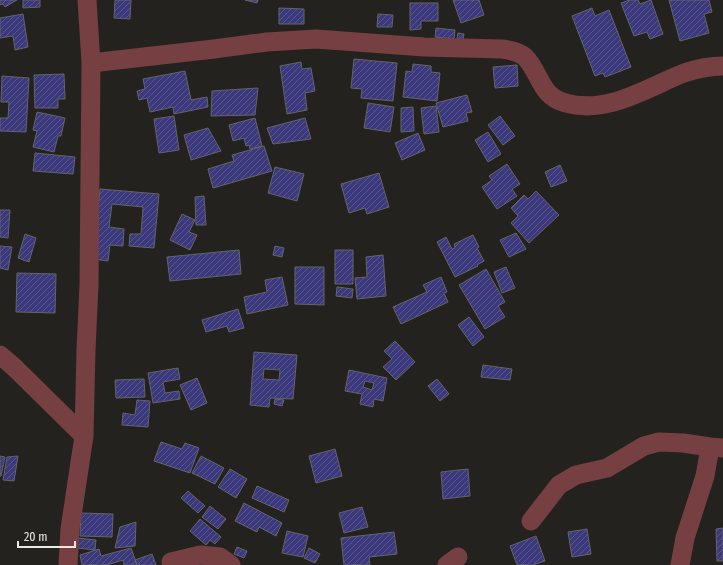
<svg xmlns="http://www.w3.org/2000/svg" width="723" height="565" font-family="'Fira Sans Condensed',sans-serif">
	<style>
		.building { fill: url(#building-hatch); stroke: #646467; fill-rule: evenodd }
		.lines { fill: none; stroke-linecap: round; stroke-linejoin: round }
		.street { stroke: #763f41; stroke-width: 19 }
	</style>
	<defs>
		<pattern id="building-hatch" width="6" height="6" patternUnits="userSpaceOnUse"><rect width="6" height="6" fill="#3b397c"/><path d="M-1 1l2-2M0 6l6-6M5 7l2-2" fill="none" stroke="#58568f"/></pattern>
	</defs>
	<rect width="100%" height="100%" fill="#23221f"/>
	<!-- building -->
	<path class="building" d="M0,0H17L5,7L3,4L0,5Z
		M23,0H40V7L23,8Z
		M115,0H131L130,19L114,18Z
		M245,0H258L257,3Z
		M453,0H479L484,15L461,23Z
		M630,0H638L640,4L651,0L663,34L650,39L647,32L634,36L621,3Z
		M669,0H709L712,12L704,14L709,33L680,41Z
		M410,3H438V21H421V29L410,30Z
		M279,8L304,9V24H279Z
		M592,8L595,16L609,10L631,67L605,77L603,73L595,76L572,16Z
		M23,14L28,47L15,50L13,36L0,38V18Z
		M378,14L393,15L392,27H377Z
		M436,28L455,30L454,39L435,37Z
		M458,33L464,34L463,40L457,39Z
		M354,59L397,63L393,101L361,98L362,89L351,88Z
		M301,62L302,69L311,68L315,91L305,93L307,110L287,114L280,66Z
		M413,64L431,66V72L440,73L437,101L403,97L406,71L412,72Z
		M517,65L518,86L495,88L493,67Z
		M185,71L191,100L207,97L208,107L174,114L173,107L150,112L147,98L139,100L137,91L145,89L143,79Z
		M64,74L65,99H58V108H35L34,75Z
		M2,76L29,78L26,132L0,131V118H8L9,102H1Z
		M258,88L255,115L211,116L212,91Z
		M467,95L472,112L466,113L468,121L443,127L436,103Z
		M368,103L394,107L390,132L364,128Z
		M436,106L439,132L424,134L421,108Z
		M413,107L414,131L401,132V108Z
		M37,112L65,118L61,136H58L54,152L33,147L37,131L33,130Z
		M174,116L179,150L159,153L154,119Z
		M500,116L515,136L503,145L488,125Z
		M255,118L262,146L250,149L249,145L246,146L244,138L233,141L229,125Z
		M305,118L311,139L273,144L267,128Z
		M208,128L221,151L191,160L184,135Z
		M488,132L501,154L488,162L475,140Z
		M418,133L425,150L402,160L395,143Z
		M264,146L272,171L213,188L208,169L234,161L232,155Z
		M35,153L75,157L73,174L33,171Z
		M507,164L520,184L512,189L517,196L497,209L482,187L492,180L489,176Z
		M560,165L567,181L551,187L545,172Z
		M275,167L304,174L297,201L268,193Z
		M379,173L389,207L367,214L365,208L349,213L341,184Z
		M100,189L159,194L154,248L129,246L130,234H141L143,207L112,204L109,227L124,229L123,246L110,245L108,261L93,259Z
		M536,191L559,215L529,243L511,223L518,216L511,208L524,195L528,199Z
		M204,196L206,225H196L195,197Z
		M0,210H10L8,238L0,237Z
		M182,214L195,220L189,232L197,235L190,250L170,240Z
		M516,233L526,249L509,257L500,240Z
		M25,234L36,238L29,262L18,258Z
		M473,235L479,247L477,248L484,261L477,265L478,266L455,277L437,242L446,237L452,249L455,248L454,244Z
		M0,246L12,247L8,270L0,268Z
		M275,246L284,248L282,257L273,255Z
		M239,250L241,274L170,281L167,257Z
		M335,250H353V284H335Z
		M383,255L386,296L357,299L355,278L367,277L366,257Z
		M295,267H324V305L295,304Z
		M506,267L515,288L502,293L494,272Z
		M486,269L505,302L498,306L505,317L485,329L459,285Z
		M17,273L56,274L55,313L16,312Z
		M282,277L288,305L247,314L244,297L267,292L265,280Z
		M441,277L447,292L444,293L448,302L401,324L393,307L427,292L423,285Z
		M337,287L353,289L352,298L336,296Z
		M238,309L244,328L229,332L227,326L206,332L202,320Z
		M469,317L484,337L473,346L458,325Z
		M395,341L415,362L396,380L383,367L392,359L384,351Z
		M254,352L297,355L293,399L270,398L269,407L250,405ZM264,369L280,370L279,380L263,379Z
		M483,365L512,369L510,380L481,377Z
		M178,368L180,379L163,382L165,393L179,391L180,399L153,403L148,373Z
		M349,370L387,378L383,401L374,399L373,407L360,404L362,394L345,391ZM365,381L374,383L372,390L363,387Z
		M197,378L207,403L191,410L180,385Z
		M144,379L145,397L116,398L115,380Z
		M437,379L449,394L440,401L428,386Z
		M275,399L284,400L282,406L274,404Z
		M137,400L150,401L148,427L122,425L123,413L135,415Z
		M161,442L182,449L185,443L199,448L190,473L154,461Z
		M335,449L342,476L316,483L309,456Z
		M0,456L5,457L1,476H0Z
		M18,456L14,481L3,480L7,457Z
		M201,456L224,468L215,484L192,473Z
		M230,469L247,479L236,498L218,487Z
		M468,469L470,496L443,499L441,472Z
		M257,486L289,500L284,512L252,498Z
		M188,491L205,506L198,513L181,498Z
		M244,503L282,523L276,536L259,527L257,532L235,521Z
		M210,506L226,519L218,529L202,517Z
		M362,507L368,527L344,533L339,513Z
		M81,513L113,514L112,537L80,536Z
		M200,519L221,537L215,544L210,540L206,545L190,531Z
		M136,522L135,546L115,548L120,527Z
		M723,528V561H717L716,529Z
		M587,529L591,554L572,557L568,532Z
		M287,531L308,536L303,557L282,553Z
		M394,532L397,554L369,557L370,565H344L341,538Z
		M536,536L545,561L533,565H517L510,546Z
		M78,538L96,540L95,550L77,548Z
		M237,547L247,551L244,558L234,554Z
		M131,548L137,565H124L123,560L107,565H82L80,555L99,549L101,556Z
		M309,548L320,554L315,563L304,558Z
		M152,554L156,565H137L135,560Z"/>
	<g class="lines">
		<!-- street -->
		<path class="street" d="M91,63L214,49L267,42L316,39L424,47L502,49C510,50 519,52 525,57C541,73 539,96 566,103C607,115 648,87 684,73C696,69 711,66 723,66
			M0,355L15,368L84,436
			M531,521L559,485L576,475L607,468L644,446L659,442L683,443L710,447L723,448
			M171,562L200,555L220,557L231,565
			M68,565L70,529L84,436L86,350L89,285L91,63L87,0
			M447,565L458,557
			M680,565L685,538L705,476L710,447"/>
	</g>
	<!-- scale -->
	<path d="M18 541v6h57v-6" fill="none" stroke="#eae9e7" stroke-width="2"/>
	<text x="24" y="541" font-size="12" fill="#eae9e7" stroke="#23221f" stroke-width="3" paint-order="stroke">20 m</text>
</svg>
